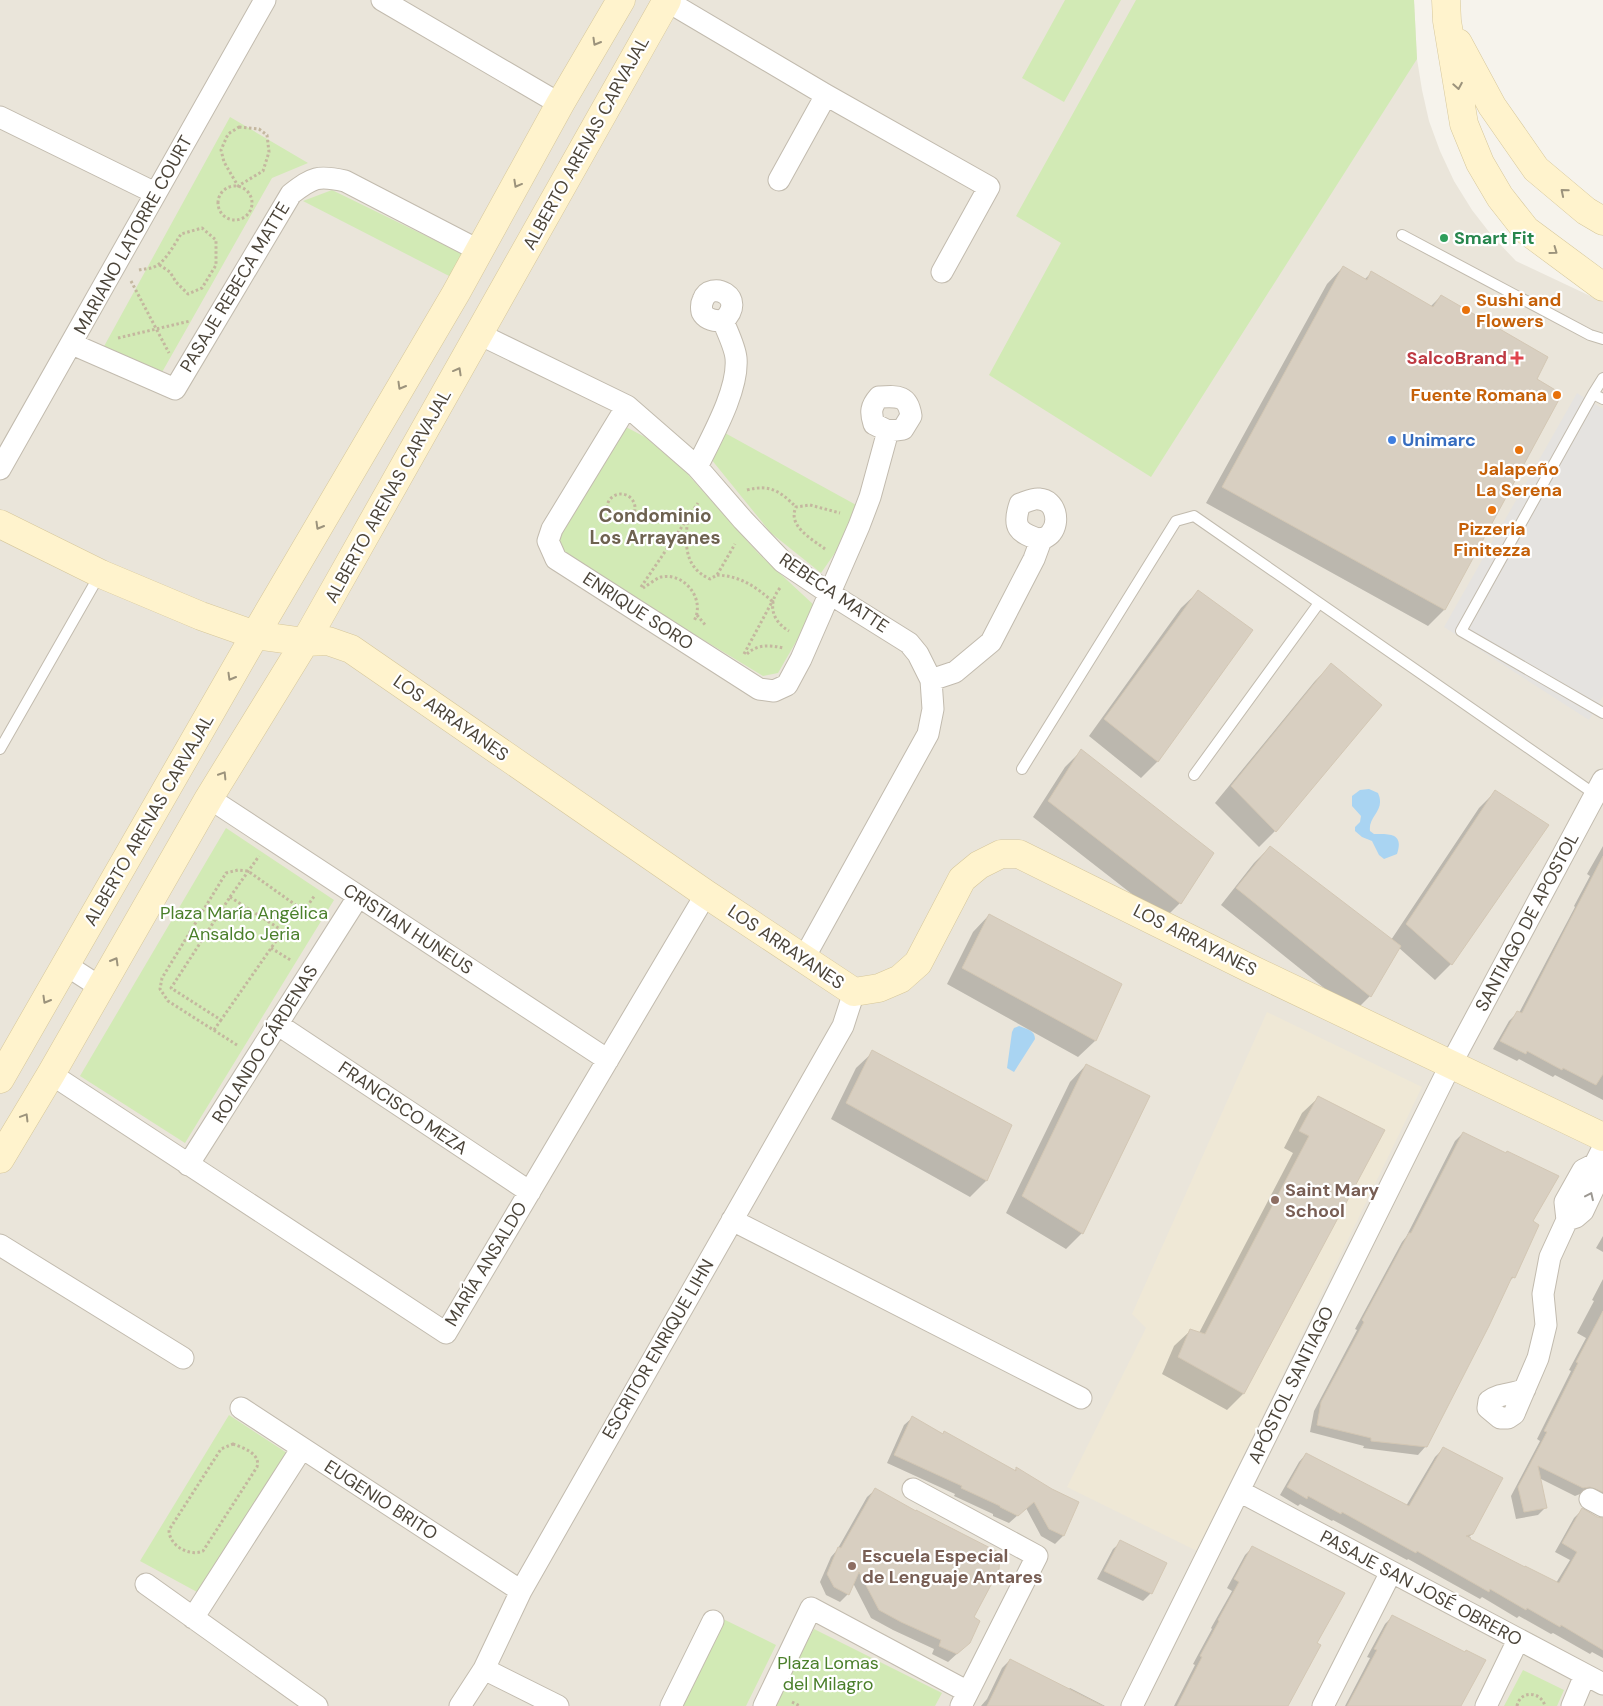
<svg xmlns="http://www.w3.org/2000/svg" width="1603" height="1706" font-family="'DM Sans',sans-serif">
	<style>
		.residential { fill: #eae5da }
		.education { fill: #efe8d6 }
		.green { fill: #d2eab5 }
		.parking { fill: #e5e3e0 }
		.water { fill: #a9d4f2 }
		.shadow { fill: #0003 }
		.building { fill: #d8cfc1; stroke: #d3c7b4 }
		.lines { fill: none; stroke-linecap: round; stroke-linejoin: round }
		.lane-casing { stroke: #c2bbae; stroke-width: 12 }
		.street-casing { stroke: #c2bbae; stroke-width: 23 }
		.secondary-casing { stroke: #d6c79b; stroke-width: 29 }
		.path { stroke: #c4b79f; stroke-width: 3; stroke-dasharray: 2.5 2.5; stroke-linecap: butt }
		.lane { stroke: #fff; stroke-width: 10 }
		.street { stroke: #fff; stroke-width: 21 }
		.secondary { stroke: #fff3cd; stroke-width: 28 }
		.oneway { stroke: #9c937c }
		.oneway2 { stroke: #9c9892 }
		.leisure-dot { fill: #2e9e5b; stroke: #fff; stroke-width: 2 }
		.food-dot { fill: #e8710a; stroke: #fff; stroke-width: 2 }
		.health-dot { fill: #e0444e; stroke: #fff; stroke-width: 2 }
		.shop-dot { fill: #3f7fe0; stroke: #fff; stroke-width: 2 }
		.education-dot { fill: #8d6e63; stroke: #fff; stroke-width: 2 }
		.labels { text-anchor: middle; dominant-baseline: central; stroke-width: 4.5; stroke-linejoin: round; paint-order: stroke }
		.street-label { font-size: 18px; fill: #4b4439; stroke: #fff }
		.leisure-label { font-size: 18px; font-weight: bold; fill: #27864d; stroke: #fff; text-anchor: start }
		.food-label { font-size: 18px; font-weight: bold; fill: #c56008; stroke: #fff }
		.health-label { font-size: 18px; font-weight: bold; fill: #be3a42; stroke: #fff; text-anchor: end }
		.shop-label { font-size: 18px; font-weight: bold; fill: #366cbe; stroke: #fff; text-anchor: start }
		.park-label { font-size: 18px; fill: #4a7f2a; stroke: #fff }
		.education-label { font-size: 18px; font-weight: bold; fill: #785e54; stroke: #fff; text-anchor: start }
		.neighbourhood-label { font-size: 19px; font-weight: bold; fill: #6e6250; stroke: #fff }
	</style>
	<rect width="100%" height="100%" fill="#f6f3ec"/>
	<!-- residential -->
	<path class="residential" d="M0,0H1414L1417,59L1422,90L1429,121L1440,151L1454,181L1472,210L1493,237L1516,261L1603,302V1706H0Z"/>
	<!-- education -->
	<path class="education" d="M1267,1012L1422,1087L1197,1551L1067,1487L1146,1328L1132,1314Z"/>
	<!-- green -->
	<path class="green" d="M1065,0H1121L1064,102L1022,78Z
		M1136,0H1414L1417,59L1151,477L989,375L1061,243L1016,216Z
		M230,117L308,163L272,178L161,374L102,350Z
		M332,190L463,254L451,277L303,201Z
		M624,426L645,437L684,470L758,553L816,607L778,673L763,676L565,556L559,546L560,535Z
		M725,433L858,506L844,540L821,573L771,533L711,459Z
		M226,828L334,900L185,1143L80,1076Z
		M229,1415L287,1453L197,1592L140,1561Z
		M717,1616L776,1645L746,1706H673Z
		M814,1629L942,1693L935,1706H772Z
		M1523,1670L1564,1690L1557,1706H1504Z"/>
	<!-- parking -->
	<path class="parking" d="M1577,393L1603,409V696L1589,720L1444,627Z"/>
	<!-- water -->
	<path class="water" d="M1369,789L1378,793C1386,811 1368,815 1370,831L1374,834C1390,834 1404,833 1397,854L1384,859L1379,855L1372,841L1362,837L1355,831V827L1360,822L1361,816L1352,806V796L1360,790Z
		M1019,1026C1026,1029 1035,1030 1035,1039L1014,1072L1007,1068L1012,1032L1014,1028Z"/>
	<!-- shadow -->
	<path class="shadow" d="M1343,267L1364,280L1371,273L1430,307L1441,296L1535,379L1561,394L1444,610L1428,626L1206,503L1327,284Z
		M1198,592L1251,630L1157,762L1141,778L1089,736L1181,608Z
		M1331,665L1275,831L1259,847L1215,803L1315,681Z
		M1081,751L1180,903L1164,919L1033,817L1065,767Z
		M1495,792L1451,964L1435,980L1398,947L1370,996L1354,1012L1221,905L1254,863L1270,847L1391,940L1479,808Z
		M1603,846V1100L1555,1075L1553,1077L1519,1059L1517,1061L1493,1049L1509,1021L1517,1013H1519L1575,907L1574,906L1590,876L1587,874Z
		M989,915L1121,985L1095,1041L1078,1057L947,984L973,932Z
		M873,1052L1011,1126L986,1181L970,1197L831,1119L856,1068Z
		M1086,1065L1082,1233L1066,1249L1006,1213L1070,1082Z
		M1319,1097L1383,1130L1243,1394L1227,1410L1162,1374L1174,1346L1191,1330L1199,1333L1293,1153L1284,1148L1302,1113Z
		M1463,1133L1514,1277L1506,1284L1426,1446L1418,1455L1363,1448L1364,1446L1310,1432L1314,1411L1357,1330L1355,1329L1402,1242L1406,1237L1455,1141Z
		M1603,1236V1252L1596,1248Z
		M1603,1279V1505L1587,1495L1580,1494L1575,1496L1539,1478L1546,1507L1538,1515L1516,1519L1511,1496L1540,1441L1537,1439L1571,1371L1569,1370L1586,1338L1577,1333L1594,1301L1592,1300Z
		M912,1418L1014,1471L1016,1469L1052,1490L1078,1502L1063,1536L1055,1544L1041,1536L1026,1508L1009,1523L993,1516V1514L954,1496L955,1494L887,1463L904,1425Z
		M1443,1449L1472,1534L1468,1538V1540L1556,1583L1570,1560L1555,1552L1574,1518L1582,1510L1603,1533V1658L1592,1652L1590,1654L1553,1633L1551,1634L1519,1616L1517,1618L1482,1597L1480,1599L1408,1559L1407,1560L1333,1520L1332,1521L1300,1504L1298,1506L1280,1495L1299,1462L1306,1454L1406,1506L1435,1457Z
		M875,1490L972,1617L960,1651L948,1662L932,1654L934,1649L893,1630L871,1618L853,1583L848,1594L840,1602L826,1595L820,1582L831,1557L837,1550L867,1497Z
		M1121,1542L1151,1593L1143,1601L1097,1579L1113,1549Z
		M1253,1547L1315,1644L1287,1706H1174L1195,1665L1193,1664L1212,1629L1211,1628L1232,1591L1227,1588L1245,1555Z
		M1393,1616L1464,1653L1458,1706H1345L1370,1658L1367,1657L1385,1624Z
		M1010,1660L1068,1690L1070,1688L1105,1706H981L987,1699L1002,1668Z"/>
	<!-- building -->
	<path class="building" d="M1343,266L1367,280L1371,271L1433,307L1441,295L1548,357L1537,379L1562,394L1445,610L1222,487Z
		M1198,590L1253,630L1158,762L1104,719Z
		M1331,663L1382,705L1276,832L1231,786Z
		M1081,749L1214,853L1181,904L1048,801Z
		M1495,790L1549,825L1452,965L1406,924Z
		M1270,846L1401,946L1371,997L1236,888Z
		M1603,856V1074L1596,1085L1563,1068L1562,1070L1527,1051L1526,1054L1500,1041L1517,1011L1522,1013Z
		M989,914L1122,984L1096,1041L962,968Z
		M872,1050L1012,1125L987,1181L846,1103Z
		M1086,1064L1150,1096L1083,1234L1022,1196Z
		M1318,1096L1385,1130L1244,1394L1178,1357L1190,1329L1205,1334L1309,1136L1299,1131Z
		M1463,1132L1506,1153L1507,1151L1559,1176L1533,1221L1539,1225L1515,1278L1512,1277L1489,1326L1427,1447L1371,1441V1438L1317,1425L1321,1402L1364,1322L1362,1320L1409,1233H1411Z
		M1603,1311V1492L1590,1487L1583,1488L1538,1466L1547,1508L1524,1512L1518,1487L1547,1432L1544,1431L1578,1363L1576,1362Z
		M912,1416L943,1434L944,1431L1016,1471V1467L1052,1489L1079,1502L1064,1536L1049,1529L1034,1502L1018,1516L1000,1507V1506L961,1488L962,1486L894,1455Z
		M1443,1447L1503,1478L1473,1534L1466,1536L1471,1538L1470,1539L1525,1567V1566L1559,1583L1577,1552L1562,1543L1582,1508L1597,1517L1603,1518V1650L1561,1625L1560,1627L1527,1608L1526,1610L1490,1589L1489,1592L1417,1551L1416,1553L1342,1512L1341,1514L1308,1496L1307,1499L1287,1487L1306,1453L1409,1506Z
		M875,1488L916,1511V1510L1000,1553L999,1570L974,1617L980,1621L970,1643L957,1654L939,1646L941,1640L901,1622L879,1610L859,1572L849,1595L834,1587L827,1574L838,1547L841,1548Z
		M1120,1540L1167,1563L1152,1594L1104,1571Z
		M1252,1546L1345,1593L1317,1643L1321,1645L1288,1706H1177L1202,1657L1200,1656L1219,1621L1218,1620L1239,1582L1234,1579Z
		M1392,1615L1465,1652L1466,1650L1486,1660L1461,1706H1347L1377,1650L1374,1649Z
		M1010,1659L1103,1706H987Z"/>
	<g class="lines">
		<defs>
			<path id="lane" d="M1402,235L1590,335L1603,339
				M1593,394L1603,378
				M1603,399L1593,394L1461,631L1603,713
				M0,749L100,574
				M1022,769L1176,521L1194,516L1596,795
				M1194,775L1319,603"/>
			<path id="street" d="M382,0L560,104
				M667,1L826,95L989,187L942,272
				M0,117L155,193
				M779,180L826,95
				M479,334L627,406L697,467L743,520L783,562L829,593L909,643L918,654L931,680L933,709L928,734L804,958
				M72,344L175,389L291,194C313,177 318,175 345,181L480,251
				M627,406L552,529L548,541L556,559L759,689L774,691L787,685L801,659L859,526L870,497L888,431L903,429L911,416C908,395 898,396 879,397C871,406 870,412 874,424L888,431
				M697,467C711,438 739,390 736,358C735,347 727,331 723,321C749,297 710,279 703,300C701,304 701,307 702,312C706,320 715,321 723,321
				M0,469L265,0
				M931,680L955,672L991,642L1034,559L1041,540C1018,533 1012,527 1020,504C1026,502 1034,498 1039,499C1056,500 1060,522 1051,533C1049,536 1044,538 1041,540
				M209,798L608,1060
				M66,965L100,987
				M277,1024L530,1192
				M51,1074L446,1333L706,894
				M188,1165L358,897
				M732,1220L1081,1398
				M1567,1220L1576,1217L1583,1211L1599,1177L1595,1164
				M0,1245L183,1358
				M1525,1389C1513,1395 1499,1393 1489,1401L1488,1408L1500,1418H1508L1514,1414L1538,1358L1546,1325L1543,1294L1550,1257L1567,1220L1565,1202L1583,1170L1595,1164L1603,1148
				M241,1408L521,1591
				M913,1489L1037,1556L961,1706
				M1239,1491L1603,1684
				M1590,1499L1603,1506
				M146,1584L317,1706
				M193,1618L302,1448
				M484,1669L558,1706
				M460,1706L484,1669L521,1591L843,1026L854,992
				M671,1706L713,1621
				M764,1706L811,1608L968,1692
				M1132,1706L1451,1064L1603,780
				M1323,1706L1391,1572
				M1486,1706L1518,1640
				M1572,1706L1585,1675"/>
			<path id="secondary" d="M1446,0L1447,21L1464,124L1480,163L1500,197L1526,230L1603,287
				M1458,43L1492,106L1536,169L1586,211L1603,221
				M0,524L101,574L201,616L255,635L305,642L328,641L351,649L706,894L854,992L879,988L900,979L918,963L962,879L979,865L1001,854H1019L1251,969L1603,1137
				M0,1079L255,635L456,293L560,104L621,0
				M0,1159L51,1074L209,798L305,642L667,0"/>
		</defs>
		<!-- lane casing -->
		<use href="#lane" class="lane-casing"/>
		<!-- street casing -->
		<use href="#street" class="street-casing"/>
		<!-- secondary casing -->
		<use href="#secondary" class="secondary-casing"/>
		<!-- path -->
		<path class="path" d="M239,127L259,129L267,135L269,152L263,171L238,186L224,162L221,150L228,134Z
			M218 203a17 17 0 1 1 34 0a17 17 0 1 1-34 0Z
			M139,270C143,269 147,269 151,268C164,265 174,245 181,234L202,228L216,240V265L202,288L188,294L176,282L170,272L158,264
			M131,281L169,353
			M118,338L190,321
			M747,490C770,484 780,491 796,507
			M607 508a14 14 0 1 1 28 0a14 14 0 1 1-28 0Z
			M688,517C685,542 683,567 710,579L717,575L735,544
			M825,549C812,539 787,526 796,507L810,505L840,513
			M717,575C740,576 755,586 772,601
			M641,587L698,503
			M643,588C648,585 655,579 661,577C684,572 706,599 694,621
			M780,588C767,604 772,621 789,631
			M697,615L706,626
			M744,654L773,600
			M747,654C757,644 770,645 783,648
			M230,897L283,931L221,1020L171,988Z
			M230,897L259,856
			M304,911L315,895
			M271,948L292,961
			M214,1030L221,1020
			M237,1045L168,1001L160,989L162,978L226,873L238,870L248,871L318,921
			M233,1444C244,1448 261,1454 257,1467L203,1551C190,1557 169,1546 169,1530L221,1449Z
			M792,1702L800,1706
			M1517,1706C1520,1690 1541,1691 1545,1706"/>
		<!-- lane -->
		<use href="#lane" class="lane"/>
		<!-- street -->
		<use href="#street" class="street"/>
		<!-- secondary -->
		<use href="#secondary" class="secondary"/>
	</g>
	<!-- one-way arrows -->
	<defs><path id="oneway-chevron" d="M-2-3.5L2.5 0L-2 3.5" fill="none" stroke-width="1.6" stroke-linecap="round" stroke-linejoin="round" transform="scale(1.25)"/></defs>
	<g class="oneway">
		<use href="#oneway-chevron" transform="translate(596 42) rotate(120)"/>
		<use href="#oneway-chevron" transform="translate(1458 86) rotate(80)"/>
		<use href="#oneway-chevron" transform="translate(517 184) rotate(119)"/>
		<use href="#oneway-chevron" transform="translate(1564 192) rotate(-140)"/>
		<use href="#oneway-chevron" transform="translate(1554 251) rotate(36)"/>
		<use href="#oneway-chevron" transform="translate(458 371) rotate(-61)"/>
		<use href="#oneway-chevron" transform="translate(401 386) rotate(120)"/>
		<use href="#oneway-chevron" transform="translate(319 526) rotate(120)"/>
		<use href="#oneway-chevron" transform="translate(231 677) rotate(120)"/>
		<use href="#oneway-chevron" transform="translate(223 775) rotate(-58)"/>
		<use href="#oneway-chevron" transform="translate(115 961) rotate(-60)"/>
		<use href="#oneway-chevron" transform="translate(46 1000) rotate(120)"/>
		<use href="#oneway-chevron" transform="translate(25 1117) rotate(-59)"/>
	</g>
	<use class="oneway2" href="#oneway-chevron" transform="translate(1590 1196) rotate(-65)"/>
	<!-- markers -->
	<circle class="leisure-dot" cx="1444" cy="238" r="5"/>
	<g class="food-dot">
		<circle cx="1466" cy="310" r="5"/>
		<circle cx="1557" cy="395" r="5"/>
		<circle cx="1519" cy="450" r="5"/>
		<circle cx="1492" cy="510" r="5"/>
	</g>
	<path class="health-dot" d="M1514.5 350.5h5v5h5v5h-5v5h-5v-5h-5v-5h5z"/>
	<circle class="shop-dot" cx="1392" cy="440" r="5"/>
	<g class="education-dot">
		<circle cx="1275" cy="1200" r="5"/>
		<circle cx="852" cy="1566" r="5"/>
	</g>
	<g class="labels">
		<!-- street labels -->
		<g class="street-label">
			<text transform="translate(586 143) rotate(-61)">ALBERTO ARENAS CARVAJAL</text>
			<text transform="translate(133 235) rotate(-61)">MARIANO LATORRE COURT</text>
			<text transform="translate(235 287) rotate(-59)">PASAJE REBECA MATTE</text>
			<text transform="translate(388 496) rotate(-61)">ALBERTO ARENAS CARVAJAL</text>
			<text transform="translate(834 593) rotate(34)">REBECA MATTE</text>
			<text transform="translate(638 611) rotate(33)">ENRIQUE SORO</text>
			<text transform="translate(451 718) rotate(35)">LOS ARRAYANES</text>
			<text transform="translate(149 820) rotate(-60)">ALBERTO ARENAS CARVAJAL</text>
			<text transform="translate(1527 922) rotate(-62)">SANTIAGO DE APOSTOL</text>
			<text transform="translate(408 929) rotate(33)">CRISTIAN HUNEUS</text>
			<text transform="translate(1195 940) rotate(27)">LOS ARRAYANES</text>
			<text transform="translate(786 947) rotate(34)">LOS ARRAYANES</text>
			<text transform="translate(265 1044) rotate(-58)">ROLANDO CÁRDENAS</text>
			<text transform="translate(403 1108) rotate(34)">FRANCISCO MEZA</text>
			<text transform="translate(486 1264) rotate(-59)">MARÍA ANSALDO</text>
			<text transform="translate(658 1349) rotate(-60)">ESCRITOR ENRIQUE LIHN</text>
			<text transform="translate(1291 1385) rotate(-64)">APÓSTOL SANTIAGO</text>
			<text transform="translate(381 1500) rotate(33)">EUGENIO BRITO</text>
			<text transform="translate(1421 1588) rotate(28)">PASAJE SAN JOSÉ OBRERO</text>
		</g>
		<!-- leisure labels -->
		<g class="leisure-label">
			<text x="1454" y="238">Smart Fit</text>
		</g>
		<!-- food labels -->
		<g class="food-label">
			<text x="1476" y="300" text-anchor="start">Sushi and<tspan x="1476" dy="21">Flowers</tspan></text>
			<text x="1547" y="395" text-anchor="end">Fuente Romana</text>
			<text x="1519" y="469">Jalapeño<tspan x="1519" dy="21">La Serena</tspan></text>
			<text x="1492" y="529">Pizzeria<tspan x="1492" dy="21">Finitezza</tspan></text>
		</g>
		<!-- health labels -->
		<g class="health-label">
			<text x="1507" y="358">SalcoBrand</text>
		</g>
		<!-- shop labels -->
		<g class="shop-label">
			<text x="1402" y="440">Unimarc</text>
		</g>
		<!-- park labels -->
		<g class="park-label">
			<text x="244" y="913">Plaza María Angélica<tspan x="244" dy="21">Ansaldo Jeria</tspan></text>
			<text x="828" y="1663">Plaza Lomas<tspan x="828" dy="21">del Milagro</tspan></text>
		</g>
		<!-- education labels -->
		<g class="education-label">
			<text x="1285" y="1190">Saint Mary<tspan x="1285" dy="21">School</tspan></text>
			<text x="862" y="1556">Escuela Especial<tspan x="862" dy="21">de Lenguaje Antares</tspan></text>
		</g>
		<!-- neighbourhood labels -->
		<g class="neighbourhood-label">
			<text x="655" y="515">Condominio<tspan x="655" dy="22">Los Arrayanes</tspan></text>
		</g>
	</g>
</svg>
